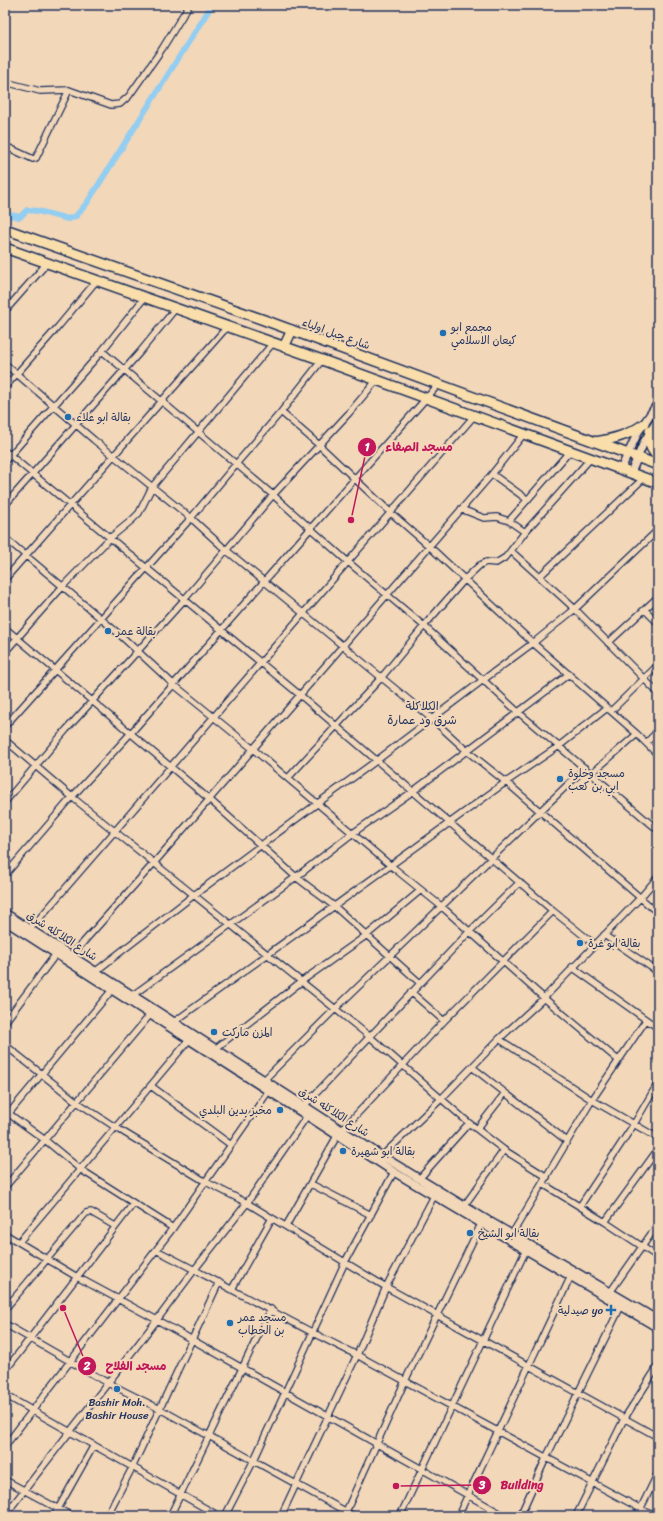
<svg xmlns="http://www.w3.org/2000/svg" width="663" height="1521" font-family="Sriracha,'Playpen Sans Arabic',sans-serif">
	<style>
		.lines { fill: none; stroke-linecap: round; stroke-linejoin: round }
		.canal { stroke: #92cdf2; stroke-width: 6 }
		.minor-casing { stroke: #1b2f5e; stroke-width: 8 }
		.tertiary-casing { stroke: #1b2f5e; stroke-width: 10 }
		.trunk-casing { stroke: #1b2f5e; stroke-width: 12 }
		.minor { stroke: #f2d7b9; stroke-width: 5.5 }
		.tertiary { stroke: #f2d7b9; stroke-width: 7 }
		.trunk { stroke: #f9deab; stroke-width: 9 }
		.poi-dot { fill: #1f6fb2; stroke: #f2d7b9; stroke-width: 1.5 }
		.labels { text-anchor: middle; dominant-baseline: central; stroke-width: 4; stroke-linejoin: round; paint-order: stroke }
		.poi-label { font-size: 11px; fill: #1b2f5e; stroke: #f2d7b9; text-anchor: start }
		.street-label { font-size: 11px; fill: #1b2f5e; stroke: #f2d7b9 }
		.neighbourhood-label { font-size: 12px; fill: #1b2f5e; stroke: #f2d7b9 }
		.leader { fill: none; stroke: #c2185b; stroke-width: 1.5 }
		.callout-dot { fill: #c2185b; stroke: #f2d7b9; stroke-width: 1.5 }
		.mark-label { font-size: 12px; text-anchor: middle; font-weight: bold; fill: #fff }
		.callout-label { font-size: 12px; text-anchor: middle; font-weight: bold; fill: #c2185b; stroke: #f2d7b9; stroke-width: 4; stroke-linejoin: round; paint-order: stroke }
	</style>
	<rect width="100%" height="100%" fill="#f2d7b9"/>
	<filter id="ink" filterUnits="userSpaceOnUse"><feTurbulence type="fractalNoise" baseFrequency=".025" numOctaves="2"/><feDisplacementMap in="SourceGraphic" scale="8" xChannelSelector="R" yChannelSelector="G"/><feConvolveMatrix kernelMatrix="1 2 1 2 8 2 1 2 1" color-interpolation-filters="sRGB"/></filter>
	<g filter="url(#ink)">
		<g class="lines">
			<!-- canal -->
			<path class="canal" d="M5,214L20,217L27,210L38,211L68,219L76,216L87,203L212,5"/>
			<defs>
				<path id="minor" d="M5,82L40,91L69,90L111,105L120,104L129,96L162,49L189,5
					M5,146L33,159L36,158L69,90
					M5,311L48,262
					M102,351L273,495L347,561L424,626L518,712L658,830
					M5,364L94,440L191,518L226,550L432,719L467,751L506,782L658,913
					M5,387L58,327L97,280
					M281,412L319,445L390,512L429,546L533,643L637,734L658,755
					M5,451L300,695L553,911L594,944
					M5,461L102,351L145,297
					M492,474L528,500
					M5,505L140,352L176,308
					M461,509L484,518L497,517L509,521L525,532
					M509,521L570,451
					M5,538L118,633L173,684L253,749L390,865L441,906L544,998L618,1060
					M511,551L575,609L658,693
					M540,576L644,478
					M5,579L227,327
					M645,610L658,623
					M5,628L209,799L296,877L334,906L420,983
					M608,643L658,597
					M5,652L63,586L110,538L132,520L139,513L152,487L273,343
					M611,711L658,665
					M5,726L191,518L236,464L281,412L322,360
					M5,740L72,797L369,1036L469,1123L504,1150L547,1177
					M646,743L658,731
					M592,773L637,734
					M288,778L381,678L424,626L465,579L480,565L486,562L496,563L506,557L525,532L591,458
					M5,802L66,730L184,600L273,495L349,413L376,381
					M5,875L72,797L130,734L311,528L438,385
					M27,931L38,920L474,416
					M604,935L658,972
					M72,955L154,863L492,474L523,435
					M572,967L658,1028
					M96,971L194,895L318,803L376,761L483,680L533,643L575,609L658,530
					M411,992L444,1021
					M133,995L296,877L353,833L412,792L569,674
					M5,1022L56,954
					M174,1022L506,782L559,746L607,708
					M499,1039L592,1100L658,1138
					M5,1045L77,1102L115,1127L206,1182L247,1203L386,1287L658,1437
					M215,1049L302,981L367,935L421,890
					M472,1067L567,1141
					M263,1081L335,1009L585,768
					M151,1086L231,1145
					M304,1106L470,931L520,882
					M5,1111L45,1140L80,1169L173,1228
					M5,1118L112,990
					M477,1129L505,1093
					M342,1130L444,1021L553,911
					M382,1156L442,1098L499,1039L544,998L640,898L658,877
					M419,1179L469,1123
					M311,1184L371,1215
					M543,1184L605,1222L658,1257
					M5,1187L150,1015
					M464,1206L504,1150
					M580,1206L634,1124L658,1083
					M605,1222L658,1149
					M286,1226L337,1136
					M5,1234L77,1277L157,1320L505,1516
					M512,1234L592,1100L646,1020
					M19,1242L189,1040
					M156,1250C224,1284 289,1322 357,1355L654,1516
					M232,1289L272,1218
					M611,1291L658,1224
					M5,1309L86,1213L91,1212L115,1226
					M5,1324L108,1383L160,1409L354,1516
					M5,1371L133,1204
					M5,1395L219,1516
					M5,1446L173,1228L268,1092
					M5,1480L72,1516
					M5,1515L157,1320L195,1269L247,1203L307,1116
					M54,1516L94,1445
					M107,1516L132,1468L219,1282
					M170,1516L271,1309
					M225,1516L254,1460L345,1262L394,1172
					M281,1516L357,1355L386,1287L434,1196
					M344,1516L405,1381L481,1224
					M400,1516L526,1250
					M458,1516L571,1276
					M520,1516L546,1458L621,1306
					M576,1516L624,1419L658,1366
					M637,1516L658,1473"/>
				<path id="tertiary" d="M621,469L638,432L658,403
					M631,473L644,442L658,419
					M5,913L382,1156L484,1218L658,1320
					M5,921L394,1172L658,1328"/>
				<path id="trunk" d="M5,229L264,320L658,465
					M5,248L322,360L658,483
					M284,347L292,330
					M650,431C648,442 650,449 658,457
					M595,442C614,439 629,435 644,424"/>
			</defs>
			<!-- minor casing -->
			<use href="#minor" class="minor-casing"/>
			<!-- tertiary casing -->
			<use href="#tertiary" class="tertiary-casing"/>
			<!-- trunk casing -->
			<use href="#trunk" class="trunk-casing"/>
			<!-- minor -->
			<use href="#minor" class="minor"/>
			<!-- tertiary -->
			<use href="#tertiary" class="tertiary"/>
			<!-- trunk -->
			<use href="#trunk" class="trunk"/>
		</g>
	</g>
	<!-- markers -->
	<g class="poi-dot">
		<circle cx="443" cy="333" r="4"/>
		<circle cx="68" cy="417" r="4"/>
		<circle cx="108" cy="631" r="4"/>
		<circle cx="560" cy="779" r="4"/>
		<circle cx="580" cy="943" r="4"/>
		<circle cx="214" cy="1032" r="4"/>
		<circle cx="280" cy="1110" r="4"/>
		<circle cx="343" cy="1151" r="4"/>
		<circle cx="470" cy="1233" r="4"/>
		<path d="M609 1304h4v4h4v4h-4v4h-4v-4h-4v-4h4z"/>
		<circle cx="230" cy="1323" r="4"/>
		<circle cx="117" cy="1389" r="4"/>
	</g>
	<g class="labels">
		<!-- poi labels -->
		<g class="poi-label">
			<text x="451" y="327">مجمع ابو<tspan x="451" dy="13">كيعان الاسلامي</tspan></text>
			<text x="76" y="417">بقالة ابو علاء</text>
			<text x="116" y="631">بقالة عمر</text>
			<text x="568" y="773">مسجد وخلوة<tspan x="568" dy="13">ابي بن كعب</tspan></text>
			<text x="588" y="943">بقالة ابو غرة</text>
			<text x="222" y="1032">المزن ماركت</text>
			<text x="272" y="1110" text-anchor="end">مخبز بدين البلدي</text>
			<text x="351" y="1151">بقالة ابو شهيرة</text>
			<text x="478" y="1233">بقالة ابو الشيخ</text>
			<text x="603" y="1310" text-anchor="end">صيدلية yo</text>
			<text x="238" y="1317">مسجد عمر<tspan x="238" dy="13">بن الخطاب</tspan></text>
			<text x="117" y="1402" text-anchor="middle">Bashir Moh.<tspan x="117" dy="13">Bashir House</tspan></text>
		</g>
		<!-- street labels -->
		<g class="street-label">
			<text transform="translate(336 334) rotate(20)">شارع جبل اولياء</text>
			<text transform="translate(62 936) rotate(33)">شارع الكلاكله شرق</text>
			<text transform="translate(334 1112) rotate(33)">شارع الكلاكله شرق</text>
		</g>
		<!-- neighbourhood labels -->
		<g class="neighbourhood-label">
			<text x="422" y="706">الكلاكلة<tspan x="422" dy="14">شرق ود عمارة</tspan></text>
		</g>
	</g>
	<!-- callouts -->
	<path class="leader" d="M351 520L367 447M63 1308L87 1366M396 1486L482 1485"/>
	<g class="callout-dot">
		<circle cx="351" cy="520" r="4"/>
		<circle cx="63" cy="1308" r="4"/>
		<circle cx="396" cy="1486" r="4"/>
		<circle cx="367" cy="447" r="10"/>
		<circle cx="87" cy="1366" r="10"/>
		<circle cx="482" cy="1485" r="10"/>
	</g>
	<g class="mark-label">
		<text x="367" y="451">1</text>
		<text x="87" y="1370">2</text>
		<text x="482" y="1489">3</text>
	</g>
	<g class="callout-label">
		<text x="419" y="451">مسجد الصفاء</text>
		<text x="136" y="1370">مسجد الفلاح</text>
		<text x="522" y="1489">Building</text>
	</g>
	<!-- margin -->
	<rect width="663" height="1521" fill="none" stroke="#f2d7b9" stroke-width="20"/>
	<rect x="10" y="10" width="643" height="1501" fill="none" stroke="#1b2f5e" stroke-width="1.5" filter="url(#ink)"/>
</svg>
